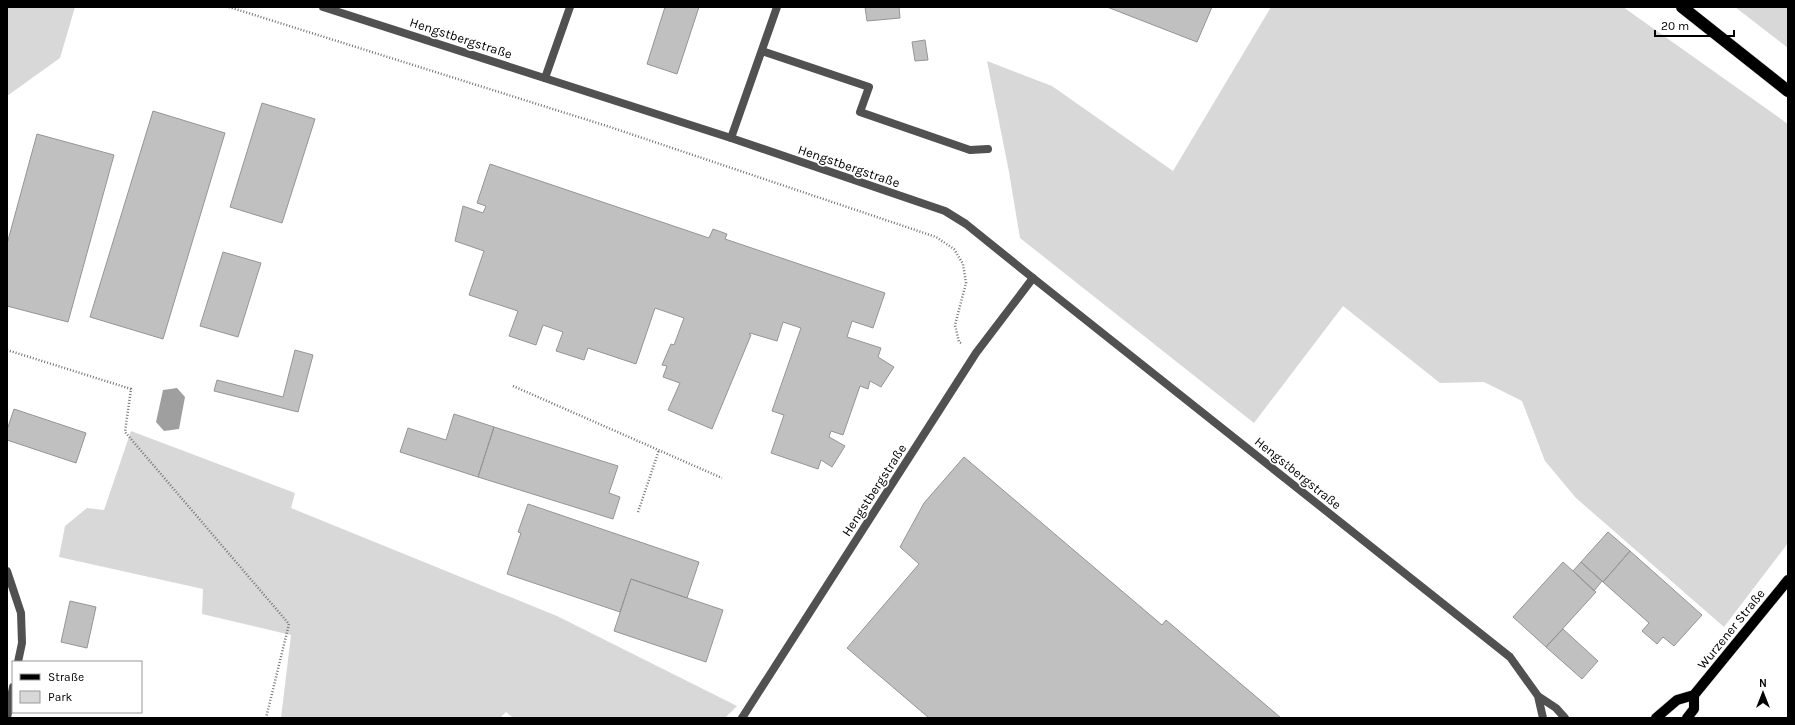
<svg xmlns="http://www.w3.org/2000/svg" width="1795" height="725" font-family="Karla,sans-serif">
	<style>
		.green { fill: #d8d8d8 }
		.water { fill: #9f9f9f }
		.building { fill: #c0c0c0; stroke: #959595 }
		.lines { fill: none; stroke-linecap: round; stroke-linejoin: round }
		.primary-casing { stroke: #dbdbdb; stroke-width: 11 }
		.highway-casing { stroke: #dbdbdb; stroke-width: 13 }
		.path { stroke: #737373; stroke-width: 2.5; stroke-dasharray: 1 2; stroke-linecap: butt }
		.lane { stroke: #515151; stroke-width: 8 }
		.street { stroke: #515151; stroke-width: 8 }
		.primary { stroke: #000; stroke-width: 10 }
		.highway { stroke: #000; stroke-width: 12 }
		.labels { text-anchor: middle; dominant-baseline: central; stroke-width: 3.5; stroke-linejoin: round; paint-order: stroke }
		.street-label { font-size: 13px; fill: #000; stroke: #fff }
	</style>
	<rect width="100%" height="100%" fill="#fff"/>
	<!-- green -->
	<path class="green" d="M7,7H75L60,58L7,96Z
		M1271,7H1623L1788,124V543L1724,627L1576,498L1545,461L1522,401L1484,382L1440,383L1343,306L1254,423L1020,238L1009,172L987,61L1052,86L1173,171Z
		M1735,7H1788V48Z
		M131,431L295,493L291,508L557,616L737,706L725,718H513L506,712L500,718H281L291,635L202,614L203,589L59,557L65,526L87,508L104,510Z"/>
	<!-- water -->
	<path class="water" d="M177,388L185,397L179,429L164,431L156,422L163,390Z"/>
	<!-- building -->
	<path class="building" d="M665,7H699L677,74L647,64Z
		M865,7H899L900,18L867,21Z
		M1107,7H1212L1197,42Z
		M925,40L928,60L915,61L912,42Z
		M262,103L315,119L282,223L230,207Z
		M153,111L225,133L163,339L90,317Z
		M37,134L114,155L68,322L7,306V244Z
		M490,164L709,238L713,229L727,234L725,239L885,293L873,328L852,321L847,337L881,348L878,357L894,367L881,387L870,381L868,389L860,386L843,435L831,431L829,437L845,446L832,467L821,460L818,469L771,453L784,415L772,411L801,328L783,322L777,341L750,333L749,334L751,335L712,429L668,410L680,383L663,377L667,366L662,365L671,344L674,345L684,318L655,308L636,364L588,348L584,360L556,351L563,332L543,325L536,345L509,336L518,311L469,295L484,251L455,241L463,206L483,213L486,206L477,203Z
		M223,252L261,263L238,337L200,326Z
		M295,350L313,355L298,412L214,391L217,380L283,397Z
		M14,409L86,433L76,463L7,440V430Z
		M454,414L494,427L478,477L400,452L408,428L446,440Z
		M494,427L618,466L609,493L620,497L613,519L478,477Z
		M964,457L1162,625L1166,620L1281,718H929L847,648L919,564L900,547L924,503Z
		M528,504L699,562L687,598L631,579L620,612L507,574L521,533L518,532Z
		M1608,532L1630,551L1603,582L1581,562Z
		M1630,551L1702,615L1674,646L1663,637L1657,644L1642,631L1649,623L1603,582Z
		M1563,562L1596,592L1546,647L1513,617Z
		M1581,562L1602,581L1594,591L1573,571Z
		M631,579L723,610L706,662L614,631Z
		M70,601L96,607L87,648L61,642Z
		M1563,629L1598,661L1582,679L1546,647Z"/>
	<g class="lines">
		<defs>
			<path id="primary" d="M1656,718L1677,700L1694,695L1788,580
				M1687,718L1694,709V695"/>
			<path id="highway" d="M1682,7L1788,91"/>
		</defs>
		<!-- primary casing -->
		<use href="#primary" class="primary-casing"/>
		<!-- highway casing -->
		<use href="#highway" class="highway-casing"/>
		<!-- path -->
		<path class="path" d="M229,7L610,127L936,237L954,249L963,264L966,283L955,325L959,342L961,343
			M7,350L131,389L125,432L289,624L266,718
			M513,386L722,478
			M638,512L659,450"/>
		<!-- lane -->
		<path class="lane" d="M762,51L869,87L860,112L970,150L988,149
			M545,78L570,7
			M731,138L777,7
			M742,718L976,353L1033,278"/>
		<!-- street -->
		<path class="street" d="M323,7L731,138L945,211L966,224L1033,278L1510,657L1538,696L1556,708L1565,718
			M7,571L21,613L22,643L18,662
			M1538,696L1543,718
			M7,718L13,687"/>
		<!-- primary -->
		<use href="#primary" class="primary"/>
		<!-- highway -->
		<use href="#highway" class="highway"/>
	</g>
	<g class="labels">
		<!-- street labels -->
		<g class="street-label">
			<text transform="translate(461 38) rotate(18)">Hengstbergstraße</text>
			<text transform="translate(849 166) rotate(19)">Hengstbergstraße</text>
			<text transform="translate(1298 473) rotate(39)">Hengstbergstraße</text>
			<text transform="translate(874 490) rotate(-57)">Hengstbergstraße</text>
			<text transform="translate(1731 629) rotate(-51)">Wurzener Straße</text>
		</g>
	</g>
	<!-- border -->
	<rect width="1795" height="725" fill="none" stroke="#000000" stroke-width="16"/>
	<!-- legend -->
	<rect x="12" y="661" width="130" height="52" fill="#ffffff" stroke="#999999"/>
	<rect x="20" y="674" width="20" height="6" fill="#000000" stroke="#999999"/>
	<text x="48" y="681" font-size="12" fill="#000000">Straße</text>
	<rect x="20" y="691" width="20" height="12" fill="#d8d8d8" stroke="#999999"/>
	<text x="48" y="701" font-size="12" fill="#000000">Park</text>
	<!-- north arrow -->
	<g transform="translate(1763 693)" stroke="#ffffff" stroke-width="3" paint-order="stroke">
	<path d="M0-3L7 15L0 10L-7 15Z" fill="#000000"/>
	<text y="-6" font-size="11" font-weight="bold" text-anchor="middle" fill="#000000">N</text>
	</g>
	<!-- scale -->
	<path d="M1655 30v6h79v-6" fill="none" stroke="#000000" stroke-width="2"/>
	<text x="1661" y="30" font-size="12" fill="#000000" stroke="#ffffff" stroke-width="3" paint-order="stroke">20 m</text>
</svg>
